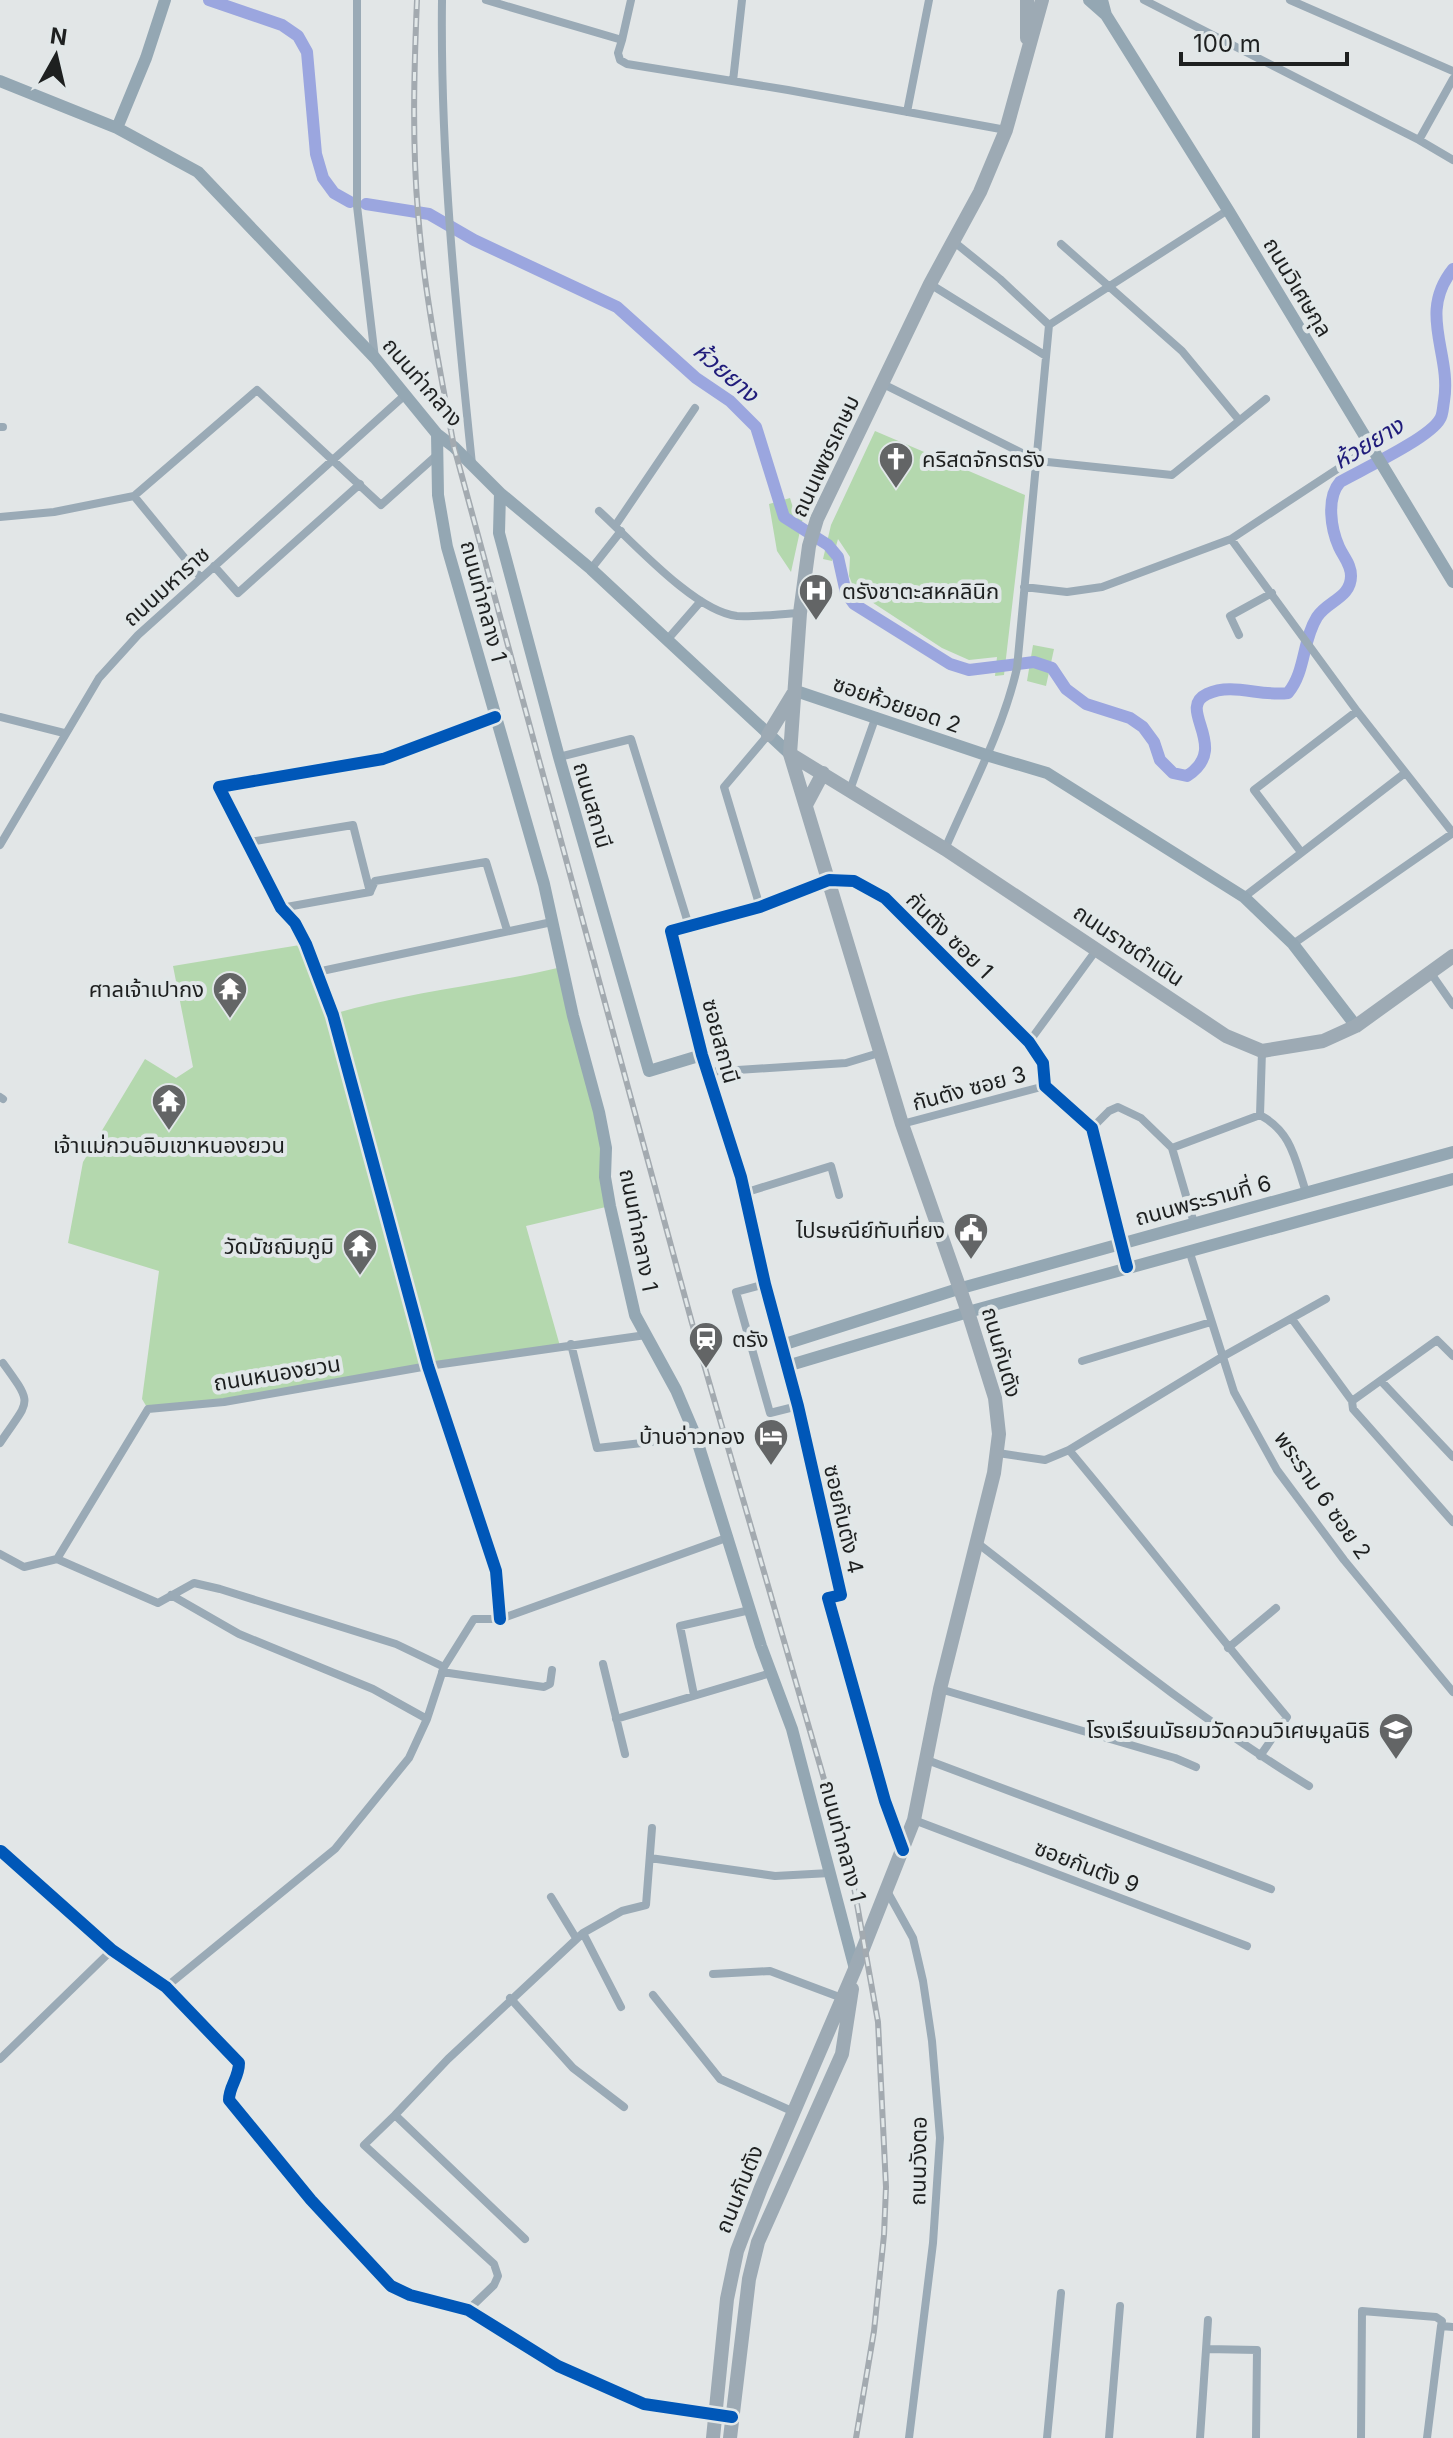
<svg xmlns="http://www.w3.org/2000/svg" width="1453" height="2438" font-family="Inter,'Noto Sans Thai',sans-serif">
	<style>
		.green { fill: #b4d8ae }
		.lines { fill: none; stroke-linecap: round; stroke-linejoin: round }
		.canal { stroke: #9ba6df; stroke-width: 12 }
		.street { stroke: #9aaab6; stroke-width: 8 }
		.secondary { stroke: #94a7b3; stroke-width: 12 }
		.primary { stroke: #9daab4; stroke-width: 14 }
		.rail-casing { stroke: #a3aab0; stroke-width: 6 }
		.rail { stroke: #e1e7e8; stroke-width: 3; stroke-dasharray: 9; stroke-linecap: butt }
		.cycleway-casing { stroke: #e1e7e8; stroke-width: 17 }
		.cycleway { stroke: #0057b8; stroke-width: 12 }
		.labels { text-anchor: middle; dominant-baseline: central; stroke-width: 8; stroke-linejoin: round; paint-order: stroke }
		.street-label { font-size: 22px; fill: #1e2020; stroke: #e1e7e8 }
		.poi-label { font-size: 22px; fill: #1e2020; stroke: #e1e7e8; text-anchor: end }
		.water-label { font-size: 24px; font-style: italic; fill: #201c7b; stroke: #e1e7e8 }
	</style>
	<rect width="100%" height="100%" fill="#e2e6e7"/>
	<!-- green -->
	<path class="green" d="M875,431L1025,495L1004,675L995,676L997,657L969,660L942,648L855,591L849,576L850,557L838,539L832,561L823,559L831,525Z
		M790,498L794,511L804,513L791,572L777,551L769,504Z
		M1033,645L1054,649L1046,686L1027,681Z
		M306,944L333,1014C408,992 486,985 562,967L598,1108L610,1206L526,1226L560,1346L224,1402L148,1409L142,1399L159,1271L68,1243L83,1162L145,1059L176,1078L193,1067L173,966Z"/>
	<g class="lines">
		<!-- canal -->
		<path class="canal" d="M209,0L282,25L298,36L307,52L316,154L323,178L334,193L350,202
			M366,204L429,214L474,240L617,307L696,378L730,401L756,427L784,517L828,545L838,557L846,593L854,604L950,664L969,670L1034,662L1052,668L1066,689L1086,704L1130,718L1143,727L1154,742L1160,760L1173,773L1187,776C1232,747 1175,709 1207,694C1233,682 1260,697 1288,693C1306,671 1302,641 1317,617C1327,601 1351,598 1351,576C1351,564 1344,558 1339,547C1331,529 1326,498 1340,482C1361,470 1430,438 1440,419C1443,415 1443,406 1444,401C1452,353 1417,314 1453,269"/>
		<!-- street -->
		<path class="street" d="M357,0V206L375,358
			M442,0C440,156 456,309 472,464
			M486,0L622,40L618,53L620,60L627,64L788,90L1006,130
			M1144,0L1419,140L1453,160
			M1290,0L1453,71
			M622,40L631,0
			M733,81L742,0
			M907,112L929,0
			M1419,140L1453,79
			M1061,244L1182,351L1239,420
			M930,284L1046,356
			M1049,325L1228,210
			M883,384L1038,461L1172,475L1266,399
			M0,427H3
			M134,496L201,578
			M599,511C631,540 695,612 737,616C757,617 779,614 800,613
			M0,517L54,512L134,496L257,390L381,505L437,455
			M615,526L695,408
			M1231,539L1357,711L1453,833
			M214,566L238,593L360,484
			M591,569L621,531
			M1024,587L1067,592L1102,587L1231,539L1371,447
			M1239,635L1230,616L1272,593
			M667,640L701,601
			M0,717L64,733
			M495,717L383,759L219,787L281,908L295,923L306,944L333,1015L428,1366L496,1571L500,1619
			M559,757L631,739L689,926
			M850,790L876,716
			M249,842L353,825L370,892
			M0,845L99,678L138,635L405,395
			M945,849C970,791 1003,730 1017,668L1049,325L1000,279L953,241
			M1301,852L1254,790L1357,711
			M829,880L854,881L885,898L1029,1042L1043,1063L1045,1086L1092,1128L1127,1267
			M1244,897L1405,773
			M760,907L724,787L768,735
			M281,908L370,892L375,881L486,862L507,930
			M1293,944L1453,833
			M317,972L552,922
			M1430,972L1453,1005
			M1029,1042L1097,949
			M1262,1051L1260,1115C1292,1132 1295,1160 1306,1192
			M707,1072L846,1063L879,1053
			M0,1097L3,1099
			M902,1124L1045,1086
			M1092,1128L1109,1111L1118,1107L1141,1118L1172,1148L1194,1223
			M1172,1148L1260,1115
			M744,1193L831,1166L839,1195
			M1189,1250L1234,1392L1277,1470L1344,1560L1453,1692
			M765,1284L736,1292L770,1413L798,1406
			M1292,1319L1352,1401L1353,1409L1453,1522
			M571,1344L597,1448L696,1437
			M1082,1361L1211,1322
			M1381,1381L1453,1457
			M1352,1401L1437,1340L1453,1356
			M0,1443C29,1399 35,1407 3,1363
			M1069,1450C1143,1538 1213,1630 1287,1717L1260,1756
			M998,1453L1045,1460L1069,1450L1222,1357L1326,1299
			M976,1542C1085,1626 1191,1714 1309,1786
			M0,1554L24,1567L57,1559L148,1409L224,1402L428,1366L646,1335
			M57,1559L158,1603L194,1583L220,1589L396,1644L444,1667
			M171,1595L239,1634L373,1689L427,1719
			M1228,1648L1276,1608
			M603,1664L625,1754
			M442,1672L544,1687L550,1684L552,1670
			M940,1689L1175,1758L1196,1767
			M694,1695L680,1626L750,1610
			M616,1719L771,1673
			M927,1760L1271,1889
			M914,1820L1247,1946
			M1,1851L112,1950L166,1987L239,2063C239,2078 229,2086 229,2100L311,2200L391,2286L410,2295L468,2310L558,2366L644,2404L732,2417
			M650,1858L775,1876L830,1873
			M887,1891L913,1938L923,1981L932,2041L940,2138L933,2243L909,2438
			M551,1897L576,1938
			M583,1933L621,2007
			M713,1974L770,1971L842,1998
			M166,1987L335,1849L409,1758L427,1719L444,1667L474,1619H500L729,1537
			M653,1995L720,2079L794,2112
			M510,1998L573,2068L624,2107
			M0,2059L112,1950
			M395,2115L364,2145L494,2264L498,2276L494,2285L468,2310
			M525,2239L395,2115L448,2059L583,1933L622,1911L646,1905L652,1828
			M1207,2349L1257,2350L1256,2438
			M1047,2438L1061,2293
			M1109,2438L1120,2306
			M1200,2438L1208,2320
			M1361,2438L1362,2311L1436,2317L1442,2321L1441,2326
			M1427,2438L1441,2326L1453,2327"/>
		<!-- secondary -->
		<path class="secondary" d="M1089,0L1106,15
			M1102,0L1106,15L1228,210L1453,582
			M0,81L117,128L198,172L375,358L437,434L454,447L500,493L591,569L790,754
			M117,128L146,58L165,0
			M437,434L438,495L447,547L544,884L573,1016L599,1112L606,1148L605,1177L610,1206L635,1315L676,1390L696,1437L761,1646L792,1729L855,1969
			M500,493L499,533L559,757L649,1071L702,1055
			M796,691L986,755L1047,773L1244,897L1293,944L1356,1026
			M829,880L760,907L671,931L702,1055L741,1177L765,1284L798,1406L841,1595L828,1598L885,1801L903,1850
			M782,1345L958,1289L1453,1152
			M787,1366L968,1312L1453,1179"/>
		<!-- primary -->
		<path class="primary" d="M1027,38V0
			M768,735L793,694
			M790,754L945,849L1226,1036L1262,1051L1323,1041L1356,1026L1453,956
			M806,805L823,773
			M713,2438L727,2299L737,2251L761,2188L855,1969L914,1820L940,1689L994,1473L999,1434L995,1398L968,1312L902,1124L790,754L800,613L809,546L817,519L930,284L980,192L1006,130L1042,0
			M730,2438L749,2279L758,2242L842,2054L852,1989"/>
		<defs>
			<path id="rail" d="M417,0C414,71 412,142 418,213C424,292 440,370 454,447L692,1323L852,1876L878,2022L886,2187L884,2235L874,2331L856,2438"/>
		</defs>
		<!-- rail casing -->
		<use href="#rail" class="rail-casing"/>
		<!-- rail -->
		<use href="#rail" class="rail"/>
		<defs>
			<path id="cycleway" d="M495,717L383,759L219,787L281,908L295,923L306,944L333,1015L428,1366L496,1571L500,1619
				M903,1850L885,1801L828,1598L841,1595L798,1406L765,1284L741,1177L702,1055L671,931L760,907L829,880L854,881L885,898L1029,1042L1043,1063L1045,1086L1092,1128L1127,1267
				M1,1851L112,1950L166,1987L239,2063C239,2078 229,2086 229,2100L311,2200L391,2286L410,2295L468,2310L558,2366L644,2404L732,2417"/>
		</defs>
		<!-- cycleway casing -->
		<use href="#cycleway" class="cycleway-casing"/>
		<!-- cycleway -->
		<use href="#cycleway" class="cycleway"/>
	</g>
	<!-- icons -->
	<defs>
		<symbol id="church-pin" viewBox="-11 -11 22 30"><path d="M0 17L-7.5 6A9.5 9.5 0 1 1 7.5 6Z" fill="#636566" stroke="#e1e7e8"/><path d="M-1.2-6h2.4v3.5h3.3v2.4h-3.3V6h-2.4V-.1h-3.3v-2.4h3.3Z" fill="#fff"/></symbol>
		<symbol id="hospital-pin" viewBox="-11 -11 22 30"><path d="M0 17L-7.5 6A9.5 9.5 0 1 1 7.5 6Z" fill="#636566" stroke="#e1e7e8"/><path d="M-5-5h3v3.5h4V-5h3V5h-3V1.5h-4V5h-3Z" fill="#fff"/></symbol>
		<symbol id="temple-pin" viewBox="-11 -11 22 30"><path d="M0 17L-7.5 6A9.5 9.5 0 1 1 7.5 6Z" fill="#636566" stroke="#e1e7e8"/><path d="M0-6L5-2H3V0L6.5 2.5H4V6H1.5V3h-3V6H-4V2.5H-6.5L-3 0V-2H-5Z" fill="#fff"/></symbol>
		<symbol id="civic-pin" viewBox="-11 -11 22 30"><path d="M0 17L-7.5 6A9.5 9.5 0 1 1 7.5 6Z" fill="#636566" stroke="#e1e7e8"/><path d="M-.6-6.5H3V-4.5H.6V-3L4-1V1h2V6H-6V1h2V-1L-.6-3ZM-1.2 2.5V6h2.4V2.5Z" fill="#fff"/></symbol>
		<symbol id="station-pin" viewBox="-11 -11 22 30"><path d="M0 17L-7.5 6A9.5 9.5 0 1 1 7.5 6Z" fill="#636566" stroke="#e1e7e8"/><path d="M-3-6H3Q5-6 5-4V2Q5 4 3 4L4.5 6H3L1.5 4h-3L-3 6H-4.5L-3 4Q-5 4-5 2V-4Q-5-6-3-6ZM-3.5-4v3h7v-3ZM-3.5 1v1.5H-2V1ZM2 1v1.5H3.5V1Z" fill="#fff"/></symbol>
		<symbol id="hotel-pin" viewBox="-11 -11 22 30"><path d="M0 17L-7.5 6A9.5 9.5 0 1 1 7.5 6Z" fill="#636566" stroke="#e1e7e8"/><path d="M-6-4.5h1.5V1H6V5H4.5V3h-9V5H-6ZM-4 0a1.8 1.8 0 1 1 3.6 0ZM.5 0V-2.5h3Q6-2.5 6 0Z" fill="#fff"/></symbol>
		<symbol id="school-pin" viewBox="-11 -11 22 30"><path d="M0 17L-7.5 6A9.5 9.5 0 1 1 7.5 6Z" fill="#636566" stroke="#e1e7e8"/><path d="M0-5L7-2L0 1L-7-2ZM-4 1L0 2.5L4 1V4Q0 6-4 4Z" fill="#fff"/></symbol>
	</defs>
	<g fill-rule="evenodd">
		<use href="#church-pin" x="876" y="439" width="40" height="54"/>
		<use href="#hospital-pin" x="796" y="571" width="40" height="54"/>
		<use href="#temple-pin" x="210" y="969" width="40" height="54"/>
		<use href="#temple-pin" x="149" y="1081" width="40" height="54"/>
		<use href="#civic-pin" x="951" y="1210" width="40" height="54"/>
		<use href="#temple-pin" x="340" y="1226" width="40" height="54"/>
		<use href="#station-pin" x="686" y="1319" width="40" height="54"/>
		<use href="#hotel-pin" x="751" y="1416" width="40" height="54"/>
		<use href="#school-pin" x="1376" y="1710" width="40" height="54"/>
	</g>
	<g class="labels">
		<!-- street labels -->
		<g class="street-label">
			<text transform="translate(1298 287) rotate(59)">ถนนวิเศษกุล</text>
			<text transform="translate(423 382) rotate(49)">ถนนท่ากลาง</text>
			<text transform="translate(825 456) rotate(-65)">ถนนเพชรเกษม</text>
			<text transform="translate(166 586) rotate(-42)">ถนนมหาราช</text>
			<text transform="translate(484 601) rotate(75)">ถนนท่ากลาง 1</text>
			<text transform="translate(897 704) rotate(19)">ซอยห้วยยอด 2</text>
			<text transform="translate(593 805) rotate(74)">ถนนสถานี</text>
			<text transform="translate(950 935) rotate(45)">กันตัง ซอย 1</text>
			<text transform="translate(1129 945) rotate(34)">ถนนราชดำเนิน</text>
			<text transform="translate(721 1041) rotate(75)">ซอยสถานี</text>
			<text transform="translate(969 1088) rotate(-15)">กันตัง ซอย 3</text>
			<text transform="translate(1203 1200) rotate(-15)">ถนนพระรามที่ 6</text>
			<text transform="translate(639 1230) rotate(79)">ถนนท่ากลาง 1</text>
			<text transform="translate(1002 1352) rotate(74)">ถนนกันตัง</text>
			<text transform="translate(277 1373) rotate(-9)">ถนนหนองยวน</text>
			<text transform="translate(1323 1495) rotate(55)">พระราม 6 ซอย 2</text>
			<text transform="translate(844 1519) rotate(77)">ซอยกันตัง 4</text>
			<text transform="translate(843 1841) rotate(75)">ถนนท่ากลาง 1</text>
			<text transform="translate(1087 1866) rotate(21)">ซอยกันตัง 9</text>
			<text transform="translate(918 2161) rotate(-89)">ถนนวังตอ</text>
			<text transform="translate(739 2189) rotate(-68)">ถนนกันตัง</text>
		</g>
		<!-- poi labels -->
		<g class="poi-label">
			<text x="922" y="459" text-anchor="start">คริสตจักรตรัง</text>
			<text x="842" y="591" text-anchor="start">ตรังชาตะสหคลินิก</text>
			<text x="204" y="989">ศาลเจ้าเปากง</text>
			<text x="169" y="1145" text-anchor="middle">เจ้าเเม่กวนอิมเขาหนองยวน</text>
			<text x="945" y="1230">ไปรษณีย์ทับเที่ยง</text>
			<text x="334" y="1246">วัดมัชฌิมภูมิ</text>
			<text x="732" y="1339" text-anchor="start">ตรัง</text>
			<text x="745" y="1436">บ้านอ่าวทอง</text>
			<text x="1370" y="1730">โรงเรียนมัธยมวัดควนวิเศษมูลนิธิ</text>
		</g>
		<!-- water labels -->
		<g class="water-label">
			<text transform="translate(726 372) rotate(41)">ห้วยยาง</text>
			<text transform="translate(1368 443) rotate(-31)">ห้วยยาง</text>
		</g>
	</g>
	<!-- north arrow -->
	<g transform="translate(56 56) rotate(8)" stroke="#e1e7e8" stroke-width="6" paint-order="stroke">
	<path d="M0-6L14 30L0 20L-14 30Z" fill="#1e2020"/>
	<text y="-12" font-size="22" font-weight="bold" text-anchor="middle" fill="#1e2020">N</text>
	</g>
	<!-- scale -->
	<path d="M1181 52v12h166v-12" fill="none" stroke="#1e2020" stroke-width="4"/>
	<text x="1193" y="52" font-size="24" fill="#1e2020" stroke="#e1e7e8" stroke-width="6" paint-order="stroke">100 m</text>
</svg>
